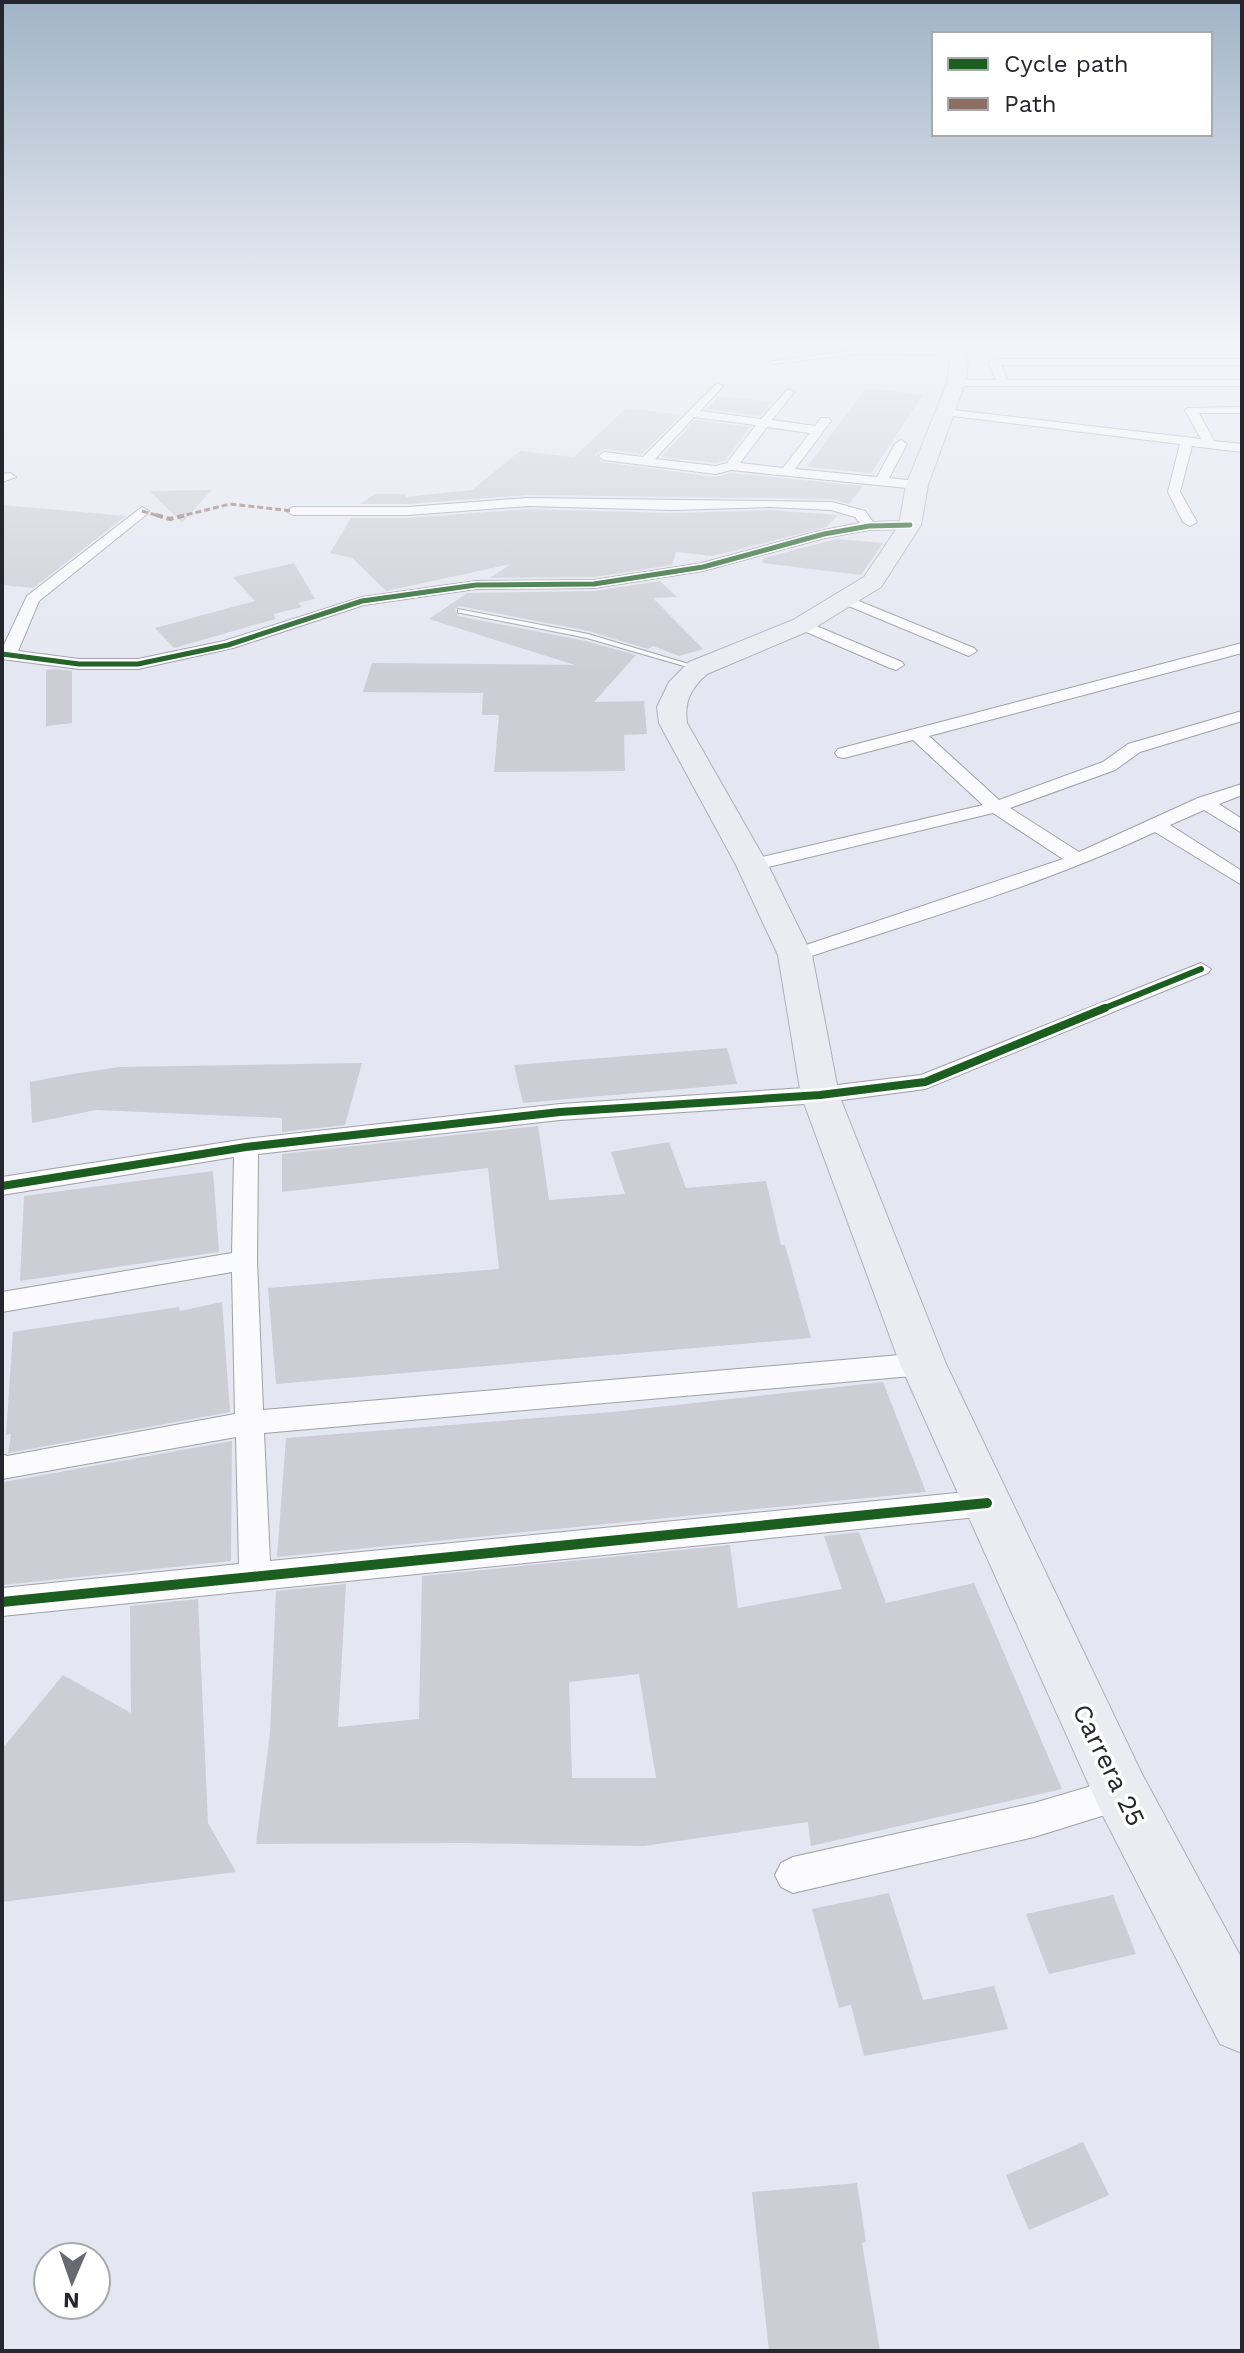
<svg xmlns="http://www.w3.org/2000/svg" width="1244" height="2353" font-family="'Work Sans',sans-serif">
	<style>
		.building { fill: #cccdd5; fill-rule: evenodd }
		.lines { fill: none; stroke-linecap: round; stroke-linejoin: round }
		.service-casing { stroke: #9fa0a8; stroke-width: 2 }
		.minor-casing { stroke: #9fa0a8; stroke-width: 2 }
		.primary-casing { stroke: #adafbd; stroke-width: 2 }
		.service { fill: #fbfbfd; fill-rule: evenodd }
		.minor { fill: #fbfbfd; fill-rule: evenodd }
		.primary { fill: #ebecf2; fill-rule: evenodd }
		.quiet-far1 { stroke: #8d6e63; stroke-width: 3; stroke-dasharray: 6 3; stroke-linecap: butt }
		.quiet { stroke: #8d6e63; stroke-width: 4; stroke-dasharray: 7 4; stroke-linecap: butt }
		.cycleway-far3-casing { stroke: #fff; stroke-width: 8 }
		.cycleway-far2-casing { stroke: #fff; stroke-width: 10 }
		.cycleway-far1-casing { stroke: #fff; stroke-width: 13 }
		.cycleway-casing { stroke: #fff; stroke-width: 15 }
		.cycleway-far3 { stroke: #1b5e20; stroke-width: 5 }
		.cycleway-far2 { stroke: #1b5e20; stroke-width: 6 }
		.cycleway-far1 { stroke: #1b5e20; stroke-width: 8 }
		.cycleway { stroke: #1b5e20; stroke-width: 10 }
		.labels { text-anchor: middle; dominant-baseline: central; stroke-width: 7; stroke-linejoin: round; paint-order: stroke }
		.near-street-label { font-size: 26px; fill: #26272e; stroke: #fff }
	</style>
	<rect width="100%" height="100%" fill="#e4e6f1"/>
	<!-- building -->
	<path class="building" d="M866,388L923,395L871,473L807,467Z
		M718,396L753,400L772,402L760,416L707,409Z
		M626,408L681,415L642,454L604,449L595,455L602,462L716,477L731,473L863,486L849,504L832,499L528,495L408,504H360L375,494H405L406,497L472,490L520,451L574,457Z
		M695,420L750,427L725,460L716,463L661,457Z
		M212,490L182,523L150,491Z
		M2,505L126,516L33,588L2,585Z
		M528,509L674,513L770,510L838,515L826,527L741,549L712,556L676,552L672,565L594,577L490,578L511,564L386,591L352,558L330,553L351,518H408Z
		M836,539L883,543L861,575L762,563L764,558Z
		M294,563L315,599L298,603L302,607L274,614L275,619L174,648L155,628L255,601L233,577Z
		M660,581L677,597L653,598L703,649L679,656L653,646L648,649L589,631L459,606L455,609L458,616L586,641L636,655L594,702L644,701L647,734L624,735L625,771L494,772L499,715H482L483,693L363,692L372,663L575,665L429,619L467,593L594,591Z
		M55,669L72,671V723L46,726V670Z
		M727,1048L737,1084L523,1103L514,1065Z
		M362,1063L345,1125L282,1132V1118L96,1110L32,1123L30,1082L67,1075L119,1067Z
		M538,1126L549,1200L625,1194L611,1152L669,1142L686,1188L766,1181L781,1245H785L811,1338L276,1384L268,1288L499,1269L488,1168L282,1192V1154Z
		M213,1171L219,1252L20,1281L24,1196Z
		M222,1302L230,1412L8,1453L11,1434L6,1435L13,1332L179,1307L180,1311Z
		M883,1382L926,1492L277,1557L286,1438L613,1412Z
		M232,1441L231,1561L2,1585L4,1482Z
		M859,1532L886,1603L974,1583L1062,1789L811,1846L808,1822L644,1846L463,1843L256,1844L270,1733L276,1591L346,1584L338,1727L419,1719L422,1576L730,1545L738,1608L842,1589L824,1536ZM639,1674L656,1778H572L569,1682Z
		M198,1599L208,1823L236,1872L2,1902V1749L63,1675L131,1713L130,1606Z
		M889,1893L923,2000L994,1986L1008,2029L864,2056L851,2005L839,2008L812,1909Z
		M1113,1895L1136,1954L1049,1974L1026,1914Z
		M1083,2142L1109,2195L1029,2230L1006,2175Z
		M857,2183L866,2242L862,2243L880,2351H769L752,2192Z"/>
	<g class="lines">
		<defs>
			<path id="service" d="M863,349L955,351L958,353L955,355L863,353L772,364L769,362Z
				M458,609L588,634L702,668L698,670L587,638L461,613H458Z"/>
			<path id="minor" d="M994,359H1242V365H1001L1007,380H1242V386H956L950,383L956,380H996L989,362Z
				M717,383L723,386L700,411L761,419L788,389L794,392L772,420L815,426L821,418H829L831,421L795,469L877,477L895,444L901,440L907,444L889,478L917,481L923,485L917,489L731,470L716,474L604,460L598,456L604,452L643,457ZM694,417L756,425L727,463L716,466L655,459ZM767,427L810,433L783,468L740,463Z
				M1242,407V413H1199L1214,441L1242,444V452L1192,446L1180,492L1197,522L1190,526L1183,522L1168,492L1180,444L945,415L939,412L945,409L1201,439L1185,410L1187,408Z
				M2,474L10,473L16,477L2,482Z
				M528,498L832,502L865,511L873,522L910,521L917,525L910,529L869,530L825,538L703,571L594,588L476,589L364,605L233,648L138,669H79L2,659V649L27,596L142,507L149,511L147,514L39,601L18,651L79,659H138L224,641L362,597L476,581L594,580L702,563L819,531L860,523L855,517L831,510L770,507L674,510L528,506L408,515H293L286,511L293,507H408Z
				M844,595L974,648L977,651L969,656L964,654L839,602L837,599Z
				M802,620L902,662L904,665L896,670L890,668L797,628L794,625Z
				M1242,643V653L929,736L999,800L1103,762L1128,744L1242,711V721L1140,752L1115,770L1010,808L1079,852L1198,798L1242,784V795L1219,804L1242,819V833L1204,810L1170,825L1242,871V885L1155,832C1042,885 921,920 802,959H788L785,955L788,951L1063,859L993,813L752,871L745,869L743,865L745,861L983,805L913,740L844,758L838,757L835,753L838,749Z
				M1201,963L1211,969L1208,973L925,1089L820,1103L560,1120L258,1154L257,1260L263,1410L923,1353L933,1356L937,1364L933,1372L923,1375L264,1433L270,1561L987,1490L997,1494L1002,1503L997,1512L987,1516L2,1616V1588L239,1564L236,1437L2,1479V1454L7,1456L235,1414L232,1272L2,1312V1292L232,1253L234,1157L2,1195V1177L246,1139L560,1104L820,1087L921,1075Z
				M1122,1777L1134,1782L1139,1794L1134,1806L1034,1837L793,1893L781,1887L775,1875L781,1863L793,1857L1034,1803Z"/>
			<path id="primary" d="M943,344H961L968,363L965,383L928,485L921,525L881,587L811,630L707,674C691,688 684,701 687,723L768,865L812,955L839,1095L946,1364L1142,1774L1242,1959V2053L1220,2044L1102,1814L900,1364L801,1095L778,955L736,865L659,723L657,707L669,682L689,662L793,620L864,577L899,525L906,485L947,383L950,363Z"/>
		</defs>
		<!-- service casing -->
		<use href="#service" class="service-casing"/>
		<!-- minor casing -->
		<use href="#minor" class="minor-casing"/>
		<!-- primary casing -->
		<use href="#primary" class="primary-casing"/>
		<!-- service -->
		<use href="#service" class="service"/>
		<!-- minor -->
		<use href="#minor" class="minor"/>
		<!-- primary -->
		<use href="#primary" class="primary"/>
		<!-- quiet-far1 -->
		<path class="quiet-far1" d="M142,511L163,517
			M178,517L230,504L293,511"/>
		<!-- quiet -->
		<path class="quiet" d="M156,515L170,519L186,515"/>
		<defs>
			<path id="cycleway-far3" d="M2,654L79,664H138L228,645L362,601L476,585L594,584L703,567L824,534L869,526L910,525"/>
			<path id="cycleway-far2" d="M1100,1010L1201,969"/>
			<path id="cycleway-far1" d="M2,1186L246,1147L560,1112L820,1095L925,1082L1105,1008"/>
			<path id="cycleway" d="M2,1602L987,1503"/>
		</defs>
		<!-- cycleway-far3 casing -->
		<use href="#cycleway-far3" class="cycleway-far3-casing"/>
		<!-- cycleway-far2 casing -->
		<use href="#cycleway-far2" class="cycleway-far2-casing"/>
		<!-- cycleway-far1 casing -->
		<use href="#cycleway-far1" class="cycleway-far1-casing"/>
		<!-- cycleway casing -->
		<use href="#cycleway" class="cycleway-casing"/>
		<!-- cycleway-far3 -->
		<use href="#cycleway-far3" class="cycleway-far3"/>
		<!-- cycleway-far2 -->
		<use href="#cycleway-far2" class="cycleway-far2"/>
		<!-- cycleway-far1 -->
		<use href="#cycleway-far1" class="cycleway-far1"/>
		<!-- cycleway -->
		<use href="#cycleway" class="cycleway"/>
	</g>
	<!-- sky -->
	<linearGradient id="sky" x2="0" y2="1"><stop stop-color="#a1b4c7"/><stop offset="0.51" stop-color="#f3f4f9"/><stop offset="1" stop-color="#f3f4f9" stop-opacity="0"/></linearGradient>
	<rect width="1244" height="673" fill="url(#sky)"/>
	<g class="labels">
		<!-- near-street labels -->
		<g class="near-street-label">
			<text transform="translate(1109 1765) rotate(64)">Carrera 25</text>
		</g>
	</g>
	<!-- border -->
	<rect width="1244" height="2353" fill="none" stroke="#26272e" stroke-width="8"/>
	<!-- legend -->
	<rect x="932" y="32" width="280" height="104" fill="#ffffff" stroke="#a8a9ab" stroke-width="2"/>
	<rect x="948" y="58" width="40" height="12" fill="#1b5e20" stroke="#a8a9ab" stroke-width="2"/>
	<text x="1004" y="72" font-size="24" fill="#26272e">Cycle path</text>
	<rect x="948" y="98" width="40" height="12" fill="#8d6e63" stroke="#a8a9ab" stroke-width="2"/>
	<text x="1004" y="112" font-size="24" fill="#26272e">Path</text>
	<!-- north arrow -->
	<g transform="translate(72 2281) rotate(182)"><circle r="38" fill="#ffffff" stroke="#a8a9ab" stroke-width="2"/>
	<path d="M0-6L14 30L0 20L-14 30Z" fill="#686a72"/>
	<text y="-12" font-size="22" font-weight="bold" text-anchor="middle" fill="#26272e">N</text>
	</g>
</svg>
